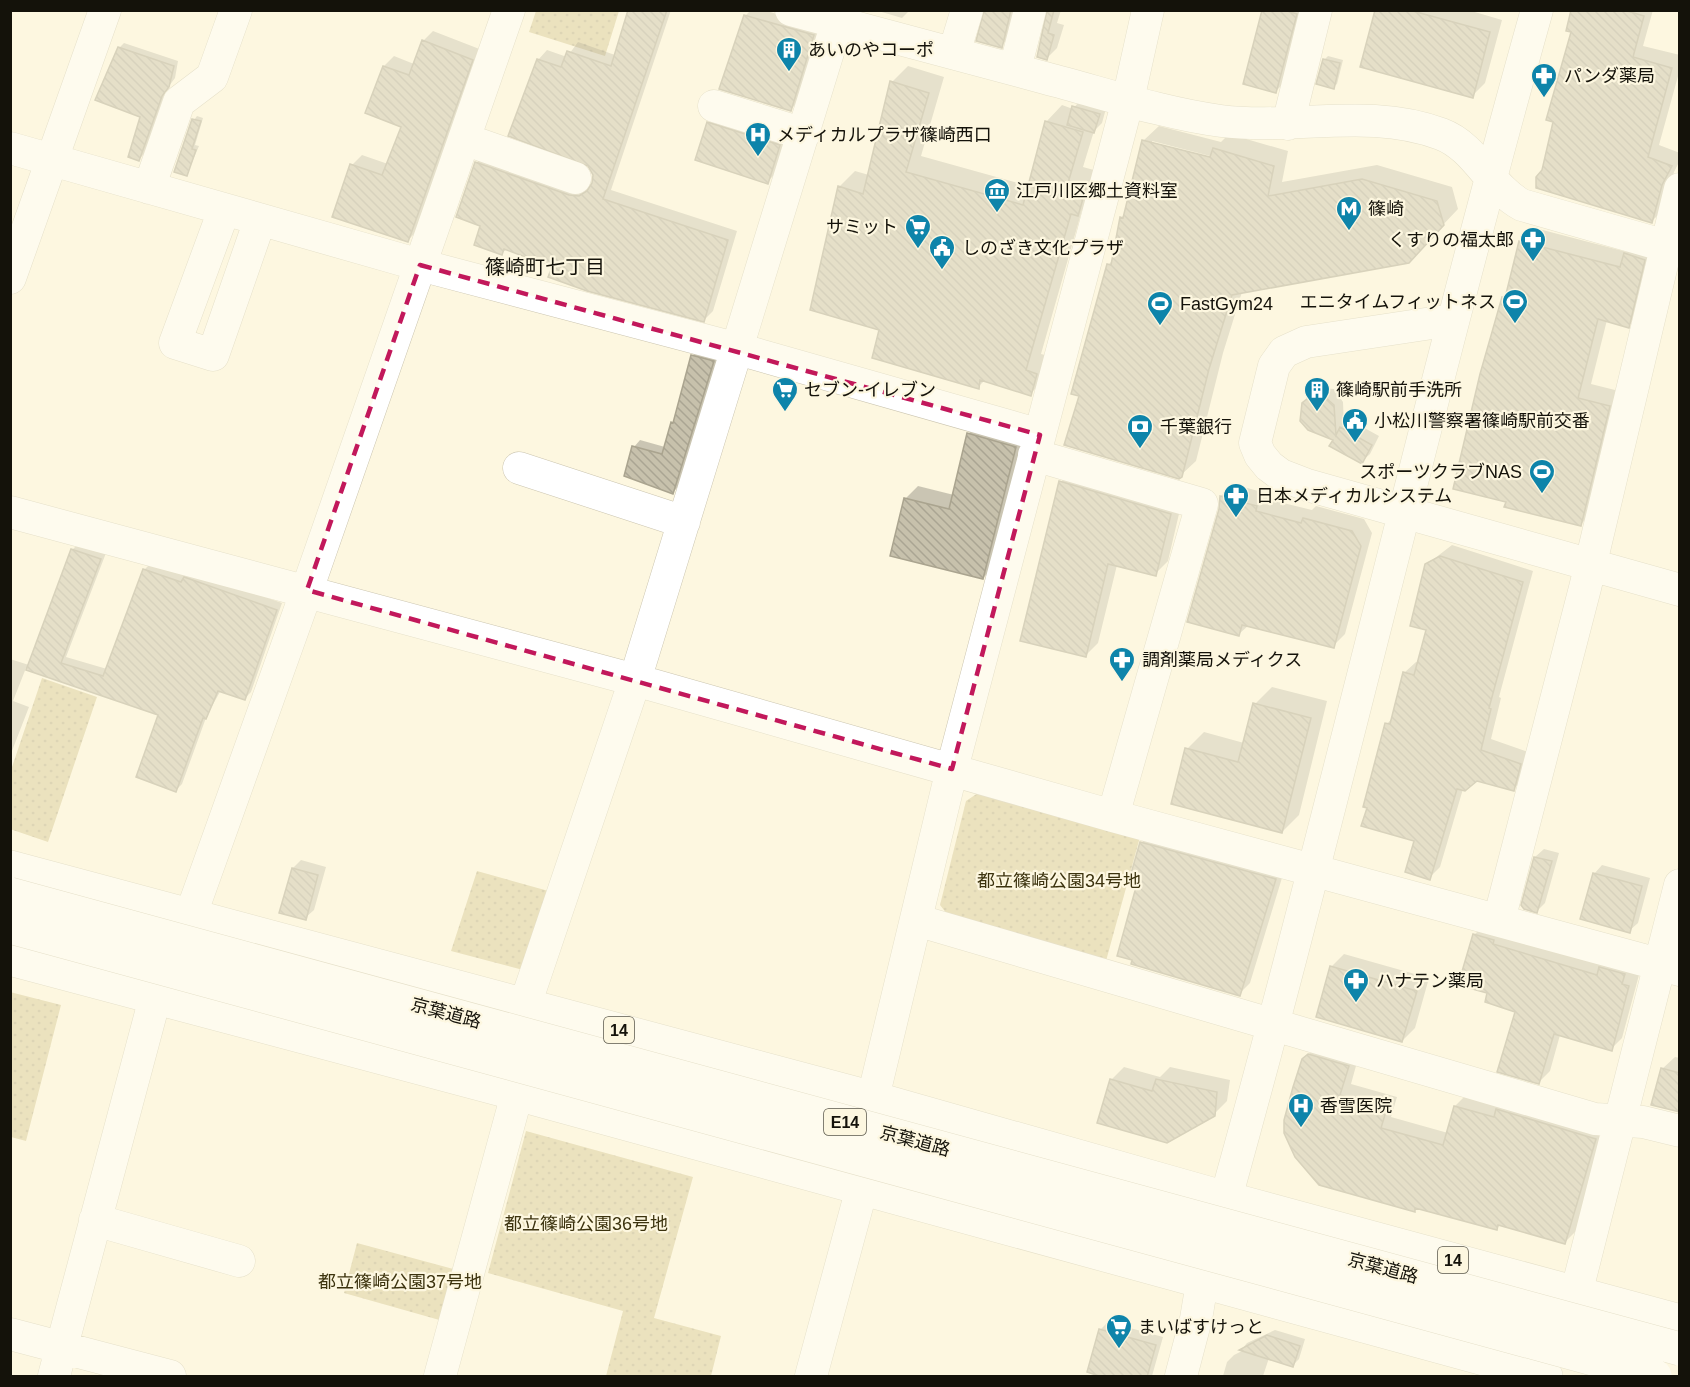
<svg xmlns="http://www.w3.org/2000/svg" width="1690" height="1387" font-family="Arial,'Noto Sans JP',sans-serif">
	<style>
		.grass { fill: url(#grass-dots) }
		.shadow { fill: #0003; fill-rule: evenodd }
		.building { fill: url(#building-back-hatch); stroke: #aaa48f; stroke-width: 1.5 }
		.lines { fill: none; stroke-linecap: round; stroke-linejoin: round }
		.minor-casing { stroke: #cbc5b0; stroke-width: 33 }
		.highway-casing { stroke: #cbc5b0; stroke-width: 34 }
		.minor { stroke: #fff; stroke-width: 32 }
		.highway { stroke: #fff; stroke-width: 33 }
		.highway-bridge-casing { stroke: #cbc5b0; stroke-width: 34; stroke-linecap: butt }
		.highway-bridge { stroke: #fff; stroke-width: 33 }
		.marked { fill: none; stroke: #c2185b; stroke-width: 4.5; stroke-dasharray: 12 8; stroke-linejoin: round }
		.labels { text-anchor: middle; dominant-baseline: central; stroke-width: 4.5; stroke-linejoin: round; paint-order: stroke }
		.shield { fill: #fdf7e0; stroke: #5a574a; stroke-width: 1.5 }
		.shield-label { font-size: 16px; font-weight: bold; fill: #14120a }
		.poi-label { font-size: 18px; fill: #14120a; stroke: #fdf7e0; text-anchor: start }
		.park-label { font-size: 18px; fill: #3c330e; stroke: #fdf7e0 }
		.street-label { font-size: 18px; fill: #14120a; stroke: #fdf7e0 }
		.neighbourhood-label { font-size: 20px; fill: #14120a; stroke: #fdf7e0 }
	</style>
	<defs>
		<pattern id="grass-dots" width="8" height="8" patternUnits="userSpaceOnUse" patternTransform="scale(1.5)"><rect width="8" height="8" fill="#d5c796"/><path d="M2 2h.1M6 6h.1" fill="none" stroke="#b6aa80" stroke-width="1.8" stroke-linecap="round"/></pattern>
		<pattern id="building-back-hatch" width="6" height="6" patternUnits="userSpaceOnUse" patternTransform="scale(1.5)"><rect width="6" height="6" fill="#c7c1ac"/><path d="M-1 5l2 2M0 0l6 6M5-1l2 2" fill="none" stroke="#aaa593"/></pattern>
	</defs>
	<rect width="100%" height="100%" fill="#fdf7e0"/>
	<!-- grass -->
	<path class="grass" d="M536,11V10L619,11L605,56L529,32Z
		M42,678L97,697L48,842L10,829L11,770Z
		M978,793L1140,837L1106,961L947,914L940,905L966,801Z
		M477,871L552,892L527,971L451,951Z
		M10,992L61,1005L26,1141L11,1137Z
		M526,1131L693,1177L654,1318L721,1336L711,1376H606L623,1311L488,1273Z
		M357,1243L457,1270L443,1321L344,1293Z"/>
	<!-- shadow -->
	<path class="shadow" d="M629,10H671L611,190L737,231L713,311L704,320L506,249L501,254L482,226L476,163L486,154L580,186L593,185L594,174L538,60L547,50L567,57L578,42L615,55Z
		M751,10H763L822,27L799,101L791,109L745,16Z
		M875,10H910L902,18Z
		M985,10H1019L1012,35L1001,46Z
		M1048,10H1061L1057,23L1064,25L1057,48L1047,58Z
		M1263,10H1303L1284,83L1276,91Z
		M1376,10H1468L1502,20L1485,83L1472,96Z
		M1573,10H1653L1643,46L1680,55V69L1659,145L1680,153V160L1674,172L1665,208L1653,220L1539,189L1537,182L1543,170L1572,31Z
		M433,31L482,50L418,230L408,240L352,165L362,155L388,164L403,126L384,66L394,56L414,64L423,41Z
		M124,43L178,61L175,78L166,90L144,154L139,159L142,116L119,48Z
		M1328,56L1343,60L1337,84L1333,87L1324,60Z
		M908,66L944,77L921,156L1029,186L1046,122L1062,105L1073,109L1082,98L1107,105L1102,123L1094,131L1083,167L1101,172L1094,198L1082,210L1041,354L1053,357L1046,378L1030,394L985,380L978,387L880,329L839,187L855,171L869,175L892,82Z
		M721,110L792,133L780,169L767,182L709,123Z
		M197,116L203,118L195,145L199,146L187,174L194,120Z
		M1159,126L1221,142L1229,134L1288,151L1282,182L1377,165L1452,187L1458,209L1423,246L1242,292L1223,353L1196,461L1181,475L1081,395L1108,265L1114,259L1121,218L1125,214L1144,140ZM1152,141L1218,158L1217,161L1152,144Z
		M1535,228L1627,252L1639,240L1658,246L1642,312L1628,326L1607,320L1591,384L1623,392L1595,510L1581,524L1503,298L1508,293L1521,242Z
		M699,349L720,355L680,485L673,492L634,447L640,440L665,447L672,423L676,419L692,356Z
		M1322,388L1334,389L1343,402L1344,426L1350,420L1379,436L1370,454L1361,462L1304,403Z
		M981,421L1028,434L996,565L983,578L905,499L918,486L954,495L968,434Z
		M1073,469L1182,501L1168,561L1155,574L1117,565L1098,643L1085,656L1061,482Z
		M1233,484L1269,494L1267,499L1312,510L1316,506L1364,519L1372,533L1345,634L1333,646L1249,625L1239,634L1221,509V496Z
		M79,543L106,553L66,657L107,669L144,570L151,563L187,576L192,572L282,603L251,692L245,698L221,690L207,715L182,784L176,790L160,715L26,668L13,701L29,707L10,756V659L29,665L72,550Z
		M1452,545L1533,571L1499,697L1501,698L1491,739L1531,753L1525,778L1513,789L1476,779L1463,789L1440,867L1429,878L1416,840L1387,724L1393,717L1404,673L1416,662L1419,663L1428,629L1426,565Z
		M1272,687L1327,701L1299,815L1282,832L1187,749L1204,732L1244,743L1255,704Z
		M1152,832L1285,868L1250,983L1239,994L1138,886L1141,843Z
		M1544,849L1559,853L1545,903L1537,911L1535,857Z
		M301,860L326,867L314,910L305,918L293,868Z
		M1602,865L1650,878L1638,923L1629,931L1594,874Z
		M1485,924L1639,975L1622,1038L1611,1049L1560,1035L1550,1071L1539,1082L1517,1011L1489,992L1474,935Z
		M1344,954L1429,978L1415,1028L1402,1041L1331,967Z
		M1320,1043L1359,1055L1351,1084L1397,1097L1391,1117L1448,1133L1455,1106L1466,1095L1606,1128L1576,1231L1565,1242L1501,1224L1497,1228L1320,1183L1303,1060Z
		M1675,1057L1680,1058V1111L1662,1069Z
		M1124,1067L1160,1077L1170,1067L1230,1080L1227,1101L1214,1114L1111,1080Z
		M1108,1322L1163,1337L1152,1376H1108L1100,1330Z
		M1275,1330L1305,1339L1299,1359L1292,1366L1269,1358L1263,1376H1223L1227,1362L1234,1355L1244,1350L1242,1349L1247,1343Z"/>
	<!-- building -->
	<path class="building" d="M628,10H667L603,199L728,240L704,322L587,291L548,277L552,267L504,249L502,255L474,245L480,226L456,217L475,162L569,195L579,196L587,191L592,183L593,175L588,166L508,136L537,59L561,67L567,51L611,66Z
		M984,10H1011L1002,48L976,41Z
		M1047,10H1054L1048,33L1054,35L1047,60L1037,57Z
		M1262,10H1284L1297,14L1276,93L1243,84Z
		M1375,10H1409L1490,32L1473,98L1360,67Z
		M1571,10H1624L1644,16L1633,57L1672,68L1648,157L1672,166L1662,185L1652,223L1536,188V177L1542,170L1553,122L1546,120L1571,32L1566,31Z
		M744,15L814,35L791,111L719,89Z
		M422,40L473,60L408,242L332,217L350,164L382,175L401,127L365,113L383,66L409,75Z
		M118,47L174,66L169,87L162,96L139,161L128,157L140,117L95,100Z
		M1323,59L1340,63L1334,89L1316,84Z
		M890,81L929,93L906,172L1023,205L1045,121L1083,132L1068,183L1086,188L1078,216L1071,214L1026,370L1037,374L1031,396L980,380L979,389L872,358L879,330L810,310L838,186L863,194Z
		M1072,106L1100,114L1094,133L1067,125Z
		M192,119L201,121L192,149L196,150L187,176L174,172Z
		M707,122L780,145L768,184L695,160Z
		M1142,140L1210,157L1213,148L1274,166L1268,196L1362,179L1437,201L1444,225L1409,263L1232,295L1209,369L1182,477L1179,479L1064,445L1079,396L1071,394L1107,264L1111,265L1120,217L1123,218Z
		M1519,241L1620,267L1624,253L1645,260L1629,328L1598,319L1578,398L1610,406L1581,526L1504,507L1506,502L1453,489L1480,374L1502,297L1505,298Z
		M691,355L714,361L673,494L624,476L632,446L662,454L671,422L673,423Z
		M1312,395L1325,397L1334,405L1336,435L1340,427L1372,445L1362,464L1329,446L1333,440L1308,430L1300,421L1302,403Z
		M967,433L1016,447L983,579L890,556L904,498L949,509Z
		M1059,481L1171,514L1156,576L1108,564L1086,657L1020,641Z
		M1220,496L1257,506L1256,511L1301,523L1303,518L1352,531L1361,546L1334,648L1242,625L1239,636L1187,622L1219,509Z
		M71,549L101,559L61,663L103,676L143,569L181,582L184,577L277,610L245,700L218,691L206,719L203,718L176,792L136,777L158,715L26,670Z
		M1440,556L1523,582L1489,708L1491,709L1481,750L1521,764L1514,791L1477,781L1465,791L1457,789L1430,880L1405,872L1414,841L1361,826L1367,808L1363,807L1385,723L1390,724L1403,672L1414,675L1426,630L1410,626L1425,564Z
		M1253,703L1311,718L1282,833L1171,804L1185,748L1238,762Z
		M1140,842L1276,879L1240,996L1131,964L1132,960L1117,956L1136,887L1128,884Z
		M1534,857L1552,861L1537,913L1524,909L1521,905Z
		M292,868L318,875L306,920L279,913Z
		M1593,873L1642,886L1630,933L1580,919Z
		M1473,934L1494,940L1493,944L1597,975L1599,967L1625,974L1622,984L1629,986L1612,1051L1554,1034L1539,1084L1497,1072L1515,1012L1485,1002L1487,993L1458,985Z
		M1330,966L1417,991L1402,1042L1316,1017Z
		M1308,1054L1349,1066L1340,1095L1387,1108L1381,1128L1443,1145L1454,1106L1494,1117L1496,1109L1596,1139L1565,1244L1498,1225L1497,1230L1415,1208V1212L1319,1185L1295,1157L1284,1133V1120L1293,1087L1302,1059Z
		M1661,1068L1680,1073V1112L1651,1105Z
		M1110,1079L1152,1091L1156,1079L1217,1092L1215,1116L1167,1143L1097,1123Z
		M1099,1329L1156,1345L1147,1377H1102L1087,1372Z
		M1267,1335L1300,1346L1293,1367L1239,1350Z"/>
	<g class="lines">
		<defs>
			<path id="minor" d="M791,10C876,33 961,55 1045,78C1103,93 1162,113 1221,121C1295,130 1370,107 1441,134C1476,147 1490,188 1522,205L1680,250
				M954,53L967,10
				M1015,69L1030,10
				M714,106L804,134
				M1288,124L1316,10
				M464,139L575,178
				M10,148L420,265L738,349L1040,435
				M149,188L179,102L212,77L236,10
				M224,210L175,343L213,355L260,220
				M10,278L105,10
				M1452,320L1306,342L1284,352L1274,366L1255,443L1260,455L1269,466L1281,475L1307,485L1680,590
				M1034,455L1202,504L1113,816
				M519,468L684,522
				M10,512L635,680L1113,816L1680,970
				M916,920L1595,1119L1643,1122L1680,1131
				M1499,920L1585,588L1680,189
				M525,1005L635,680L841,10
				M873,1098L952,769L1128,100L1148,10
				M95,1220L239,1261
				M1576,1294L1680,885
				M10,1334L170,1376
				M54,1376L155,998L190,917L307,590L509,10
				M440,1376L517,1094
				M811,1376L862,1188
				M1181,1376L1196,1319L1202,1283C1323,861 1418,433 1537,10"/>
			<path id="highway" d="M10,867L873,1098L1226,1198L1680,1321
				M10,959L517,1094L1546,1376"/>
		</defs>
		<!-- minor casing -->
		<use href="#minor" class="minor-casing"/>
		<!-- highway casing -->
		<use href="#highway" class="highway-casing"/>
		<!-- minor -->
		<use href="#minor" class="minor"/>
		<!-- highway -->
		<use href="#highway" class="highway"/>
		<defs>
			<path id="highway-bridge" d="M10,894L1680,1349
				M10,927L1655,1376"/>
		</defs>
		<!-- highway-bridge casing -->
		<use href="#highway-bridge" class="highway-bridge-casing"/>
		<!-- highway-bridge -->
		<use href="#highway-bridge" class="highway-bridge"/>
	</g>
	<!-- marked area -->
	<path d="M0 0H1690V1387H0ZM420,265L1040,435L952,769L307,590Z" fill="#fdf7e0" fill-opacity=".55" fill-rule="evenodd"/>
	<path class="marked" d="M420,265L1040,435L952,769L307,590Z"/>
	<!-- icons -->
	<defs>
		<symbol id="building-pin" viewBox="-11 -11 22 30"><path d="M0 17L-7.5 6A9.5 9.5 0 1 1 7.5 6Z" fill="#0e84aa" stroke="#fdf7e0"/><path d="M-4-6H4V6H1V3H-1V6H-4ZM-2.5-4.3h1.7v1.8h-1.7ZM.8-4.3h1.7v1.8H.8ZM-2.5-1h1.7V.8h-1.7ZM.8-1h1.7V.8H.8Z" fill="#fff"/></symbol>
		<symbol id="pharmacy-pin" viewBox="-11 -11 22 30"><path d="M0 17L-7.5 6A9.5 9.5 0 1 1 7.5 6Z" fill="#0e84aa" stroke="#fdf7e0"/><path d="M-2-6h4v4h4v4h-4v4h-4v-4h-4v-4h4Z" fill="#fff"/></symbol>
		<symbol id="hospital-pin" viewBox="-11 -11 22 30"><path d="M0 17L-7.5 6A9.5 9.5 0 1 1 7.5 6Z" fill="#0e84aa" stroke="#fdf7e0"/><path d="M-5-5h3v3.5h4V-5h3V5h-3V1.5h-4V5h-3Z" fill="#fff"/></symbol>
		<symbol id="museum-pin" viewBox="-11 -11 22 30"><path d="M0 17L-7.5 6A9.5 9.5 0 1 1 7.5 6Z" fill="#0e84aa" stroke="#fdf7e0"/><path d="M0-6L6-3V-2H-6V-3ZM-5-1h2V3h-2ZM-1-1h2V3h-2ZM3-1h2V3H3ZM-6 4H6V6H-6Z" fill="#fff"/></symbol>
		<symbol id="metro-pin" viewBox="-11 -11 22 30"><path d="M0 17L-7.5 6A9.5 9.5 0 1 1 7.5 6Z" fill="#0e84aa" stroke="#fdf7e0"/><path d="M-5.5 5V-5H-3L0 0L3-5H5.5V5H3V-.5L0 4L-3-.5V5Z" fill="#fff"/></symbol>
		<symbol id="supermarket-pin" viewBox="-11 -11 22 30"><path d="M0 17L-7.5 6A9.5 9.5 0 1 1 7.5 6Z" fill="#0e84aa" stroke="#fdf7e0"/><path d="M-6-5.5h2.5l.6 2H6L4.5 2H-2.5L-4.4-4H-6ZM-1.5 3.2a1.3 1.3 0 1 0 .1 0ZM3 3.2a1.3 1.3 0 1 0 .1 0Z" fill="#fff"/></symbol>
		<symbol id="civic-pin" viewBox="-11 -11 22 30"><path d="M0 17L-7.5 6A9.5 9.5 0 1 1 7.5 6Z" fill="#0e84aa" stroke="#fdf7e0"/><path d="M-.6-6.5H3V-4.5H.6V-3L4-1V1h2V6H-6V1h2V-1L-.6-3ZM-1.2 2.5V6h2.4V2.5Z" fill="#fff"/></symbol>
		<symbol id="stadium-pin" viewBox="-11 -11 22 30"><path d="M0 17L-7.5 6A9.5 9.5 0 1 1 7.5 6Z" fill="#0e84aa" stroke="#fdf7e0"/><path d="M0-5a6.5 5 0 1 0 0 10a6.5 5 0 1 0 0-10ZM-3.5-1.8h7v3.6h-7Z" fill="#fff"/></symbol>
		<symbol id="bank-pin" viewBox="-11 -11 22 30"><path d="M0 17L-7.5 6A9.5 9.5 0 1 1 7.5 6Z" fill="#0e84aa" stroke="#fdf7e0"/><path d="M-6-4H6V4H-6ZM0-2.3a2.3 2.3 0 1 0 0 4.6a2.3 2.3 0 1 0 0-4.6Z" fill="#fff"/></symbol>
	</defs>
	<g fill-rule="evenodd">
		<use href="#building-pin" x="774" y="35" width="30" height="40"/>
		<use href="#pharmacy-pin" x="1529" y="61" width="30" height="40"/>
		<use href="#hospital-pin" x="743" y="120" width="30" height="40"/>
		<use href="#museum-pin" x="982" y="176" width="30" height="40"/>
		<use href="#metro-pin" x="1334" y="194" width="30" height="40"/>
		<use href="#supermarket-pin" x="903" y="212" width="30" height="40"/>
		<use href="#pharmacy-pin" x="1518" y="225" width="30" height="40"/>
		<use href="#civic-pin" x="927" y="233" width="30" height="40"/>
		<use href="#stadium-pin" x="1500" y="287" width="30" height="40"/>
		<use href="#stadium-pin" x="1145" y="289" width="30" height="40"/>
		<use href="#supermarket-pin" x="770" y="375" width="30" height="40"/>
		<use href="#building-pin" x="1302" y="375" width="30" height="40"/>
		<use href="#civic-pin" x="1340" y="406" width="30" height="40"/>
		<use href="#bank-pin" x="1125" y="412" width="30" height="40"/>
		<use href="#stadium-pin" x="1527" y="457" width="30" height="40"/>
		<use href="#pharmacy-pin" x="1221" y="481" width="30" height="40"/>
		<use href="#pharmacy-pin" x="1107" y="645" width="30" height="40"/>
		<use href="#pharmacy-pin" x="1341" y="966" width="30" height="40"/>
		<use href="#hospital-pin" x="1286" y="1091" width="30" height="40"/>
		<use href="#supermarket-pin" x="1104" y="1312" width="30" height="40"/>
	</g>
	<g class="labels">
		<!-- shield labels -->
		<g class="shield">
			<rect x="604" y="1017" width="30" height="26" rx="4.5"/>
			<rect x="824" y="1109" width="42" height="26" rx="4.5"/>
			<rect x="1438" y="1247" width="30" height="26" rx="4.5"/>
		</g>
		<g class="shield-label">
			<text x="619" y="1030">14</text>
			<text x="845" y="1122">E14</text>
			<text x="1453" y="1260">14</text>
		</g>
		<!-- poi labels -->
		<g class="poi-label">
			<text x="808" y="50">あいのやコーポ</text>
			<text x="1564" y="76">パンダ薬局</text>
			<text x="777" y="135">メディカルプラザ篠崎西口</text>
			<text x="1016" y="191">江戸川区郷土資料室</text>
			<text x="1368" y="209">篠崎</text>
			<text x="898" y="227" text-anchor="end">サミット</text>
			<text x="1514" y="240" text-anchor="end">くすりの福太郎</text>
			<text x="962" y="248">しのざき文化プラザ</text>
			<text x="1496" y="302" text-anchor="end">エニタイムフィットネス</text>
			<text x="1180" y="304">FastGym24</text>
			<text x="804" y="390">セブン-イレブン</text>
			<text x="1336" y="390">篠崎駅前手洗所</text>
			<text x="1374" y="421">小松川警察署篠崎駅前交番</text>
			<text x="1160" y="427">千葉銀行</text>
			<text x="1522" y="472" text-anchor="end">スポーツクラブNAS</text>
			<text x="1256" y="496">日本メディカルシステム</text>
			<text x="1142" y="660">調剤薬局メディクス</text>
			<text x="1376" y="981">ハナテン薬局</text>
			<text x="1320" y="1106">香雪医院</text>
			<text x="1138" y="1327">まいばすけっと</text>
		</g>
		<!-- park labels -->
		<g class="park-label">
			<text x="1059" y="881">都立篠崎公園34号地</text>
			<text x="586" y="1224">都立篠崎公園36号地</text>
			<text x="400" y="1282">都立篠崎公園37号地</text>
		</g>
		<!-- street labels -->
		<g class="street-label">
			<text transform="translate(446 1013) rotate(15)">京葉道路</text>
			<text transform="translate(915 1141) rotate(15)">京葉道路</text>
			<text transform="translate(1383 1268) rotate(15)">京葉道路</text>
		</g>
		<!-- neighbourhood labels -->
		<g class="neighbourhood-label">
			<text x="545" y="267">篠崎町七丁目</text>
		</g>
	</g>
	<!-- border -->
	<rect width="1690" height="1387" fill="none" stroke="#14120a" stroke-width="24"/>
</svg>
